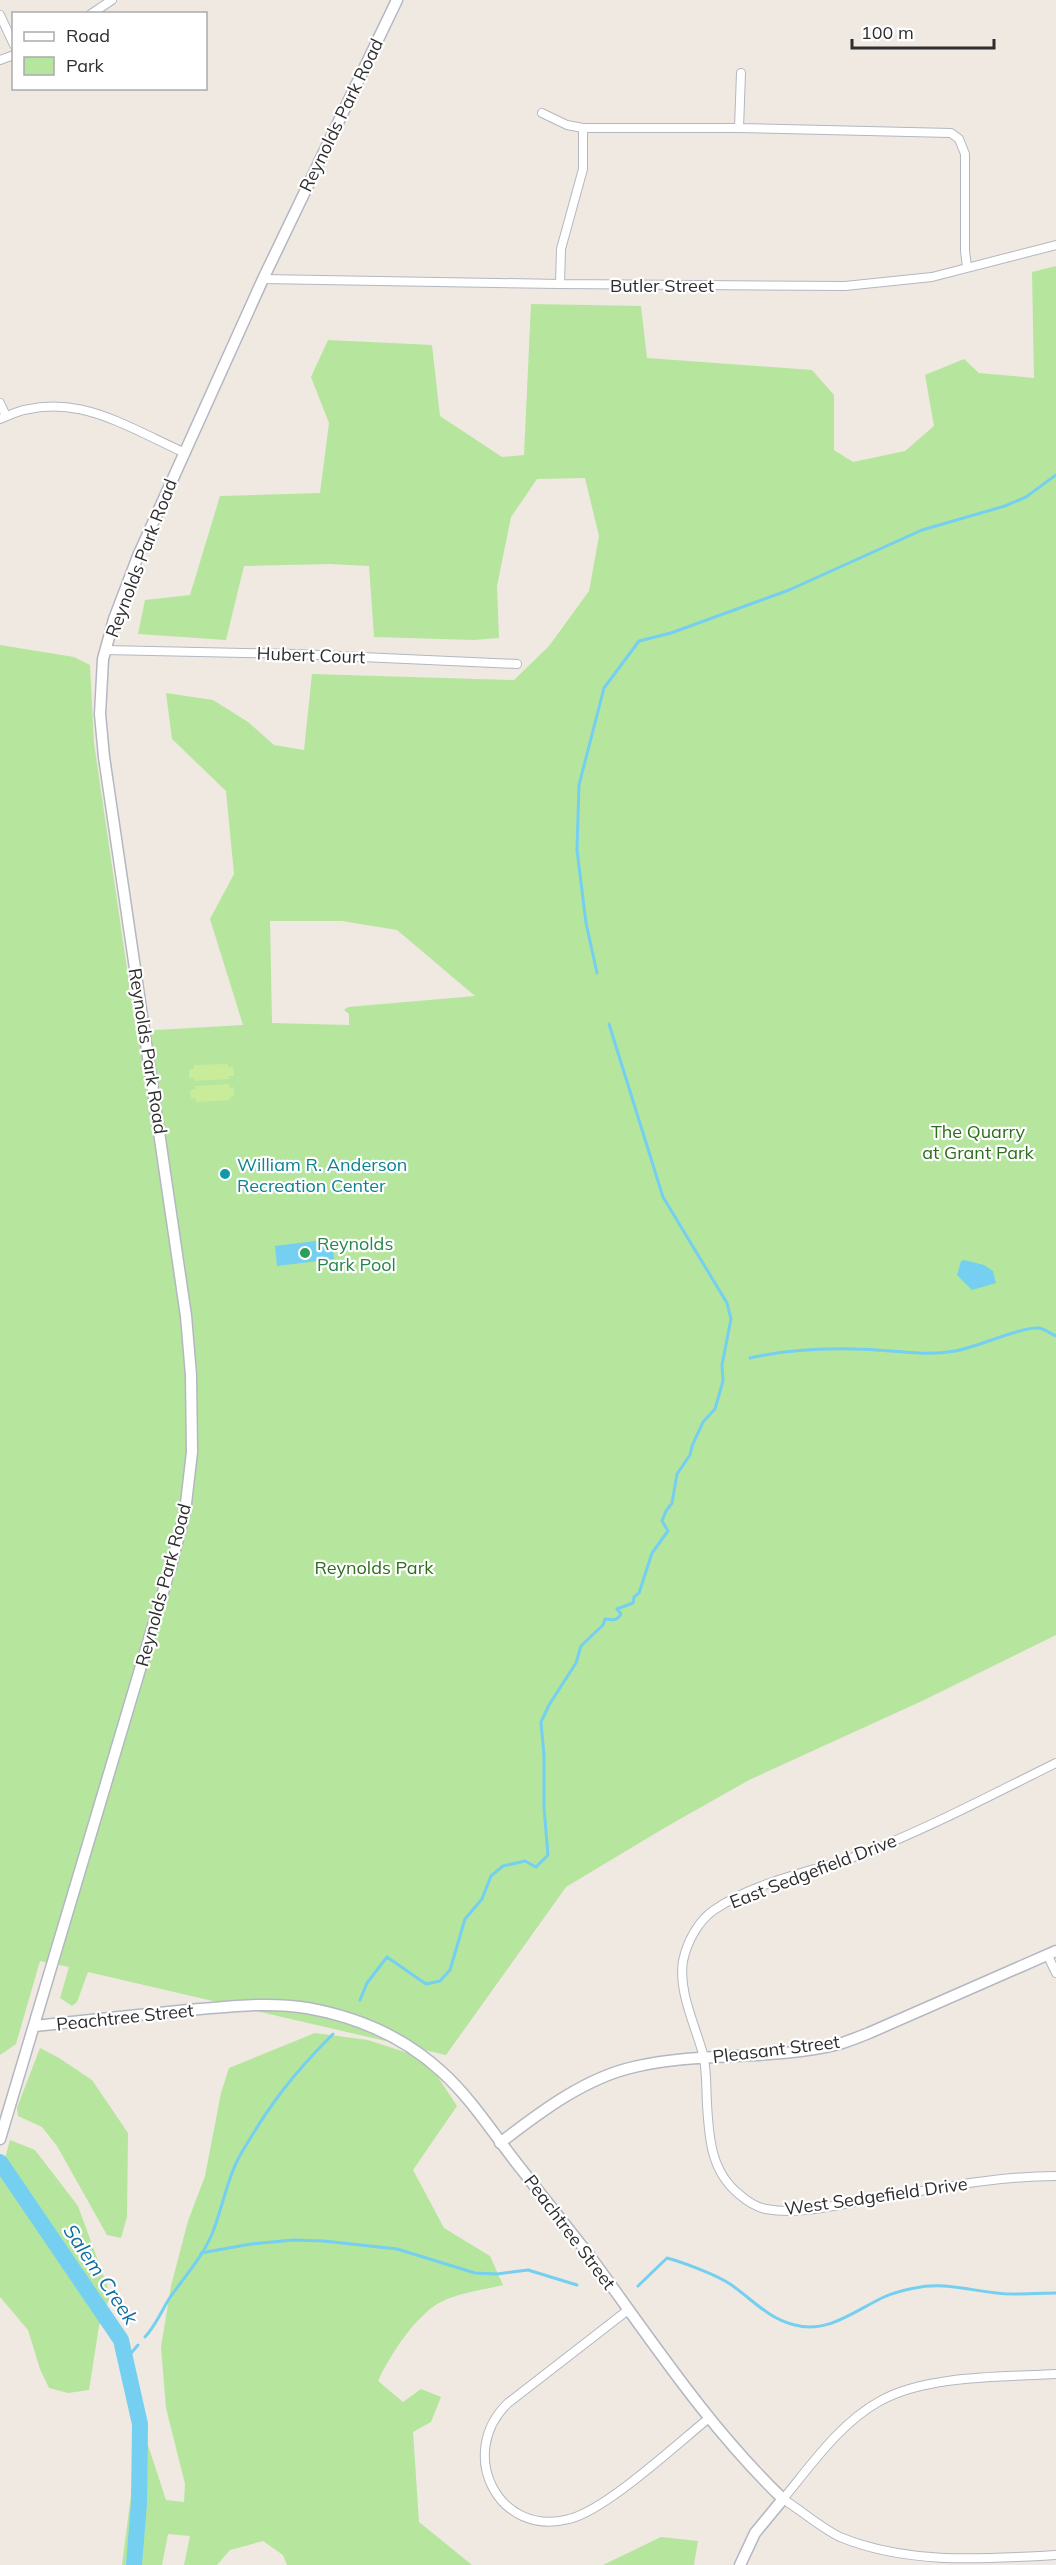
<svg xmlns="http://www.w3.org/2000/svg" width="1056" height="2565" font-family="Mulish,sans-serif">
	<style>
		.green { fill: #b6e59e; fill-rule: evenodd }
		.pitch { fill: #c9ec9a }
		.water { fill: #75cff0 }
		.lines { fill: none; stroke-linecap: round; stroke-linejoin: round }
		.stream { stroke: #75cff0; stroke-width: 3 }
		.river { stroke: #75cff0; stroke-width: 16 }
		.street-casing { stroke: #b4b7c1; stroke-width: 10 }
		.secondary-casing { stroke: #b4b7c1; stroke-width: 13 }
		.street { stroke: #fff; stroke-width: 8 }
		.secondary { stroke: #fff; stroke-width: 10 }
		.culture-dot { fill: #0f9aa8; stroke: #fff; stroke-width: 2 }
		.leisure-dot { fill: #2e9e5b; stroke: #fff; stroke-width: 2 }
		.labels { text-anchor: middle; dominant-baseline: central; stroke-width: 4.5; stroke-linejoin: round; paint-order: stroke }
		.street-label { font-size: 18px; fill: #2e2e2e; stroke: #fff }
		.park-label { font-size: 18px; fill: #2c6e1b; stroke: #fff }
		.culture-label { font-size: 18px; fill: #0d838f; stroke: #fff; text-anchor: start }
		.leisure-label { font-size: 18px; fill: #27864d; stroke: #fff; text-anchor: start }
		.water-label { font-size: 20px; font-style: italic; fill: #0d6fa3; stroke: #fff }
	</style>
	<rect width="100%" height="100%" fill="#efe9e1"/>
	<!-- green -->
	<path class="green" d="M1056,266V1635L922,1701L749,1780L666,1827L566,1887L446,2055L88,1972L77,2002L72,2006L60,1998L69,1967L40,1961L16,2044L0,2055V645L74,657L90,665L94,743L137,1037L156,1030L243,1025L210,919L234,874L226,791L172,739L166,693L213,700L248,722L274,745L304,750L312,674L514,680L549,646L589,591L599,536L585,478L537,479L511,517L497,586L499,638L474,640L374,637L369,566L330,564L244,566L226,640L138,634L145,600L190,595L220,496L320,493L329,423L311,377L328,340L432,345L440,416L502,457L524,455L531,304L641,306L647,358L812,370L834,395V450L853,462L905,451L934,426L925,375L964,359L979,373L1034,378L1032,272ZM270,921H342L397,930L475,996L348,1007L344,1010L349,1014V1025L272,1023Z
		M315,2033L368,2040L426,2059L457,2106L413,2170L444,2228L490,2256L503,2285C484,2290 463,2292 445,2300C418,2311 390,2355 378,2381L403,2402L421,2389L441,2397L431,2422L413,2432L419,2522L472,2565H287L283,2555L263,2541L230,2550L217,2565H184L190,2536L168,2534L162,2565H122L135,2464L145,2436L166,2500L184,2502L185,2484L166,2408L161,2347L171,2286L188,2221L205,2176L221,2093L229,2068Z
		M40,2048L59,2058L92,2080L128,2133L127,2217L121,2238L107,2235L57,2146L42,2127L18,2116L17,2108Z
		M10,2140L35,2150L78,2206L108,2288L109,2299L99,2326L89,2390L68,2393L49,2388L40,2369L28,2330L0,2297V2177Z
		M661,2537L698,2541L694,2565H603Z"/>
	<!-- pitch -->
	<path class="pitch" d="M228,1064V1067H233L234,1076H229V1079L195,1081L194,1078H189V1069H194V1065Z
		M229,1084V1088L234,1087V1096L230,1097V1100L196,1102V1098L191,1099L190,1090L195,1089V1086Z"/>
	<!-- water -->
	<path class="water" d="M332,1239L334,1259L277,1266L275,1246Z
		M964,1260L984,1265L993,1271L996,1283L972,1290L957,1275L961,1261Z"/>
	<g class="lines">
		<!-- stream -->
		<path class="stream" d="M597,973L586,923L577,850L579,785L604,688L639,641L671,633L789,590L922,530L1005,506L1026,497L1056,475
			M750,1358C785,1350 819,1348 855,1349C888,1349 921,1357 955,1351C979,1347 1019,1327 1039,1328C1045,1329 1051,1334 1056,1336
			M360,2000L367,1983L387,1957L426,1984L440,1981L450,1970L465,1919L482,1899L491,1876L503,1866L525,1861L536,1867L548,1855L544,1808V1756L541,1722L549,1705L576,1663L581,1646L603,1625L605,1619C612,1620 617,1621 621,1614L617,1609L633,1603L634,1597L639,1593L652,1553L668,1531L662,1521L666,1511L672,1503L677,1474L690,1455L692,1446L703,1422L715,1409L723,1381L722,1365L731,1319L727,1303L663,1197L609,1024
			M201,2253L251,2244L293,2240L324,2241L397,2249L475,2273L497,2274L528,2270L577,2285
			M638,2286L667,2258C682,2262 717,2275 730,2284C751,2298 768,2319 795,2325C828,2334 856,2310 884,2297C893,2293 904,2290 915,2288C948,2280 982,2295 1015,2294C1028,2294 1042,2293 1056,2293
			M145,2337C156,2325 161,2312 169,2299C184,2277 202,2258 212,2234C223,2207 227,2177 242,2152C270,2104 293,2074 333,2034
			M127,2358L138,2345"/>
		<!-- river -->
		<path class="river" d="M0,2162L121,2340L140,2424L139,2503L134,2565"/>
		<defs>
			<path id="street" d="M91,14L112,0
				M0,15L14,45
				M0,60L14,55
				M542,113L567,125L583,128H739L951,133L959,139L965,154V251L967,267
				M739,128L741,73
				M263,279L560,284L845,286L932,277L1056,245
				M560,284L561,249L583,169V128
				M0,403L6,416
				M0,419C67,386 123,425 183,452
				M105,650L296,654L517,664
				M1056,1763C991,1795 927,1829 860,1855C812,1872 756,1881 714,1910C698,1921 687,1942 683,1961C678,1991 695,2025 703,2054C707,2070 706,2088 707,2104C709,2139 711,2172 740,2195C748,2202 756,2207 766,2209C797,2215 831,2206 861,2201C927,2191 990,2176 1056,2176
				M1048,1956L1056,1973
				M628,2310L508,2403C456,2453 498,2538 569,2519C606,2510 677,2444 709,2418
				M1056,2374C1003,2377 926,2375 880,2401C840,2423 812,2464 783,2499C802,2511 820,2527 840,2537C908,2565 983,2559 1056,2555"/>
			<path id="secondary" d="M35,2026C90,2020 145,2014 200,2009C236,2006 271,2002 307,2008C358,2017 404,2037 442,2072C473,2100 496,2138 522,2170C545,2200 569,2229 592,2259C652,2341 709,2428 783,2499L755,2533L740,2565
				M0,2139L172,1562L185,1512L192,1452L191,1375L186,1316L104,757L100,714L103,659L114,619L138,556L263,279L397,0
				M500,2143C540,2112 585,2078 634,2067C701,2051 773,2061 839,2044C849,2041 859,2037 869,2033L1056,1951"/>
		</defs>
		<!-- street casing -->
		<use href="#street" class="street-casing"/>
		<!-- secondary casing -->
		<use href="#secondary" class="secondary-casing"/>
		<!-- street -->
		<use href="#street" class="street"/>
		<!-- secondary -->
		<use href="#secondary" class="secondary"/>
	</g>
	<!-- markers -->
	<circle class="culture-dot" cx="225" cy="1174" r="6"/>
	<circle class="leisure-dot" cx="305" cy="1253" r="6"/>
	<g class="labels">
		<!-- street labels -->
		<g class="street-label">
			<text transform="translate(341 115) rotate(-64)">Reynolds Park Road</text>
			<text x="662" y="285">Butler Street</text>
			<text transform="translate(141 558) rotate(-69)">Reynolds Park Road</text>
			<text transform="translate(311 655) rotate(2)">Hubert Court</text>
			<text transform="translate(148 1051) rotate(81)">Reynolds Park Road</text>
			<text transform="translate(163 1585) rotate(-75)">Reynolds Park Road</text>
			<text transform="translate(813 1871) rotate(-21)">East Sedgefield Drive</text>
			<text transform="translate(125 2017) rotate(-6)">Peachtree Street</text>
			<text transform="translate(776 2049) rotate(-7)">Pleasant Street</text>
			<text transform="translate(876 2196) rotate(-8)">West Sedgefield Drive</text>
			<text transform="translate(570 2232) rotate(53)">Peachtree Street</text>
		</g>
		<!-- park labels -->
		<g class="park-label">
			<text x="978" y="1131">The Quarry<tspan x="978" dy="21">at Grant Park</tspan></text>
			<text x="374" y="1567">Reynolds Park</text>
		</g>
		<!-- culture labels -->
		<g class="culture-label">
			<text x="237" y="1164">William R. Anderson<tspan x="237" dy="21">Recreation Center</tspan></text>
		</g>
		<!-- leisure labels -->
		<g class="leisure-label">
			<text x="317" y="1243">Reynolds<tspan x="317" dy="21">Park Pool</tspan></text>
		</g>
		<!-- water labels -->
		<g class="water-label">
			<text transform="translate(101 2274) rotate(56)">Salem Creek</text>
		</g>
	</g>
	<!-- legend -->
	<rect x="12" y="12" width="195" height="78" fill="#ffffff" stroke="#ababab" stroke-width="1.5"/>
	<rect x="24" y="32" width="30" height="9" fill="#ffffff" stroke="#ababab" stroke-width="1.5"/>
	<text x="66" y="42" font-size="18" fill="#2e2e2e">Road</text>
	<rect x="24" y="57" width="30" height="18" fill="#b6e59e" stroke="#ababab" stroke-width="1.5"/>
	<text x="66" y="72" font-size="18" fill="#2e2e2e">Park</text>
	<!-- scale -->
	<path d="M852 39v9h142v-9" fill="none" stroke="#2e2e2e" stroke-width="3"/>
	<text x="861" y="39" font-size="18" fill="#2e2e2e" stroke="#ffffff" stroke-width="4.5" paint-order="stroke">100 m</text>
</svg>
